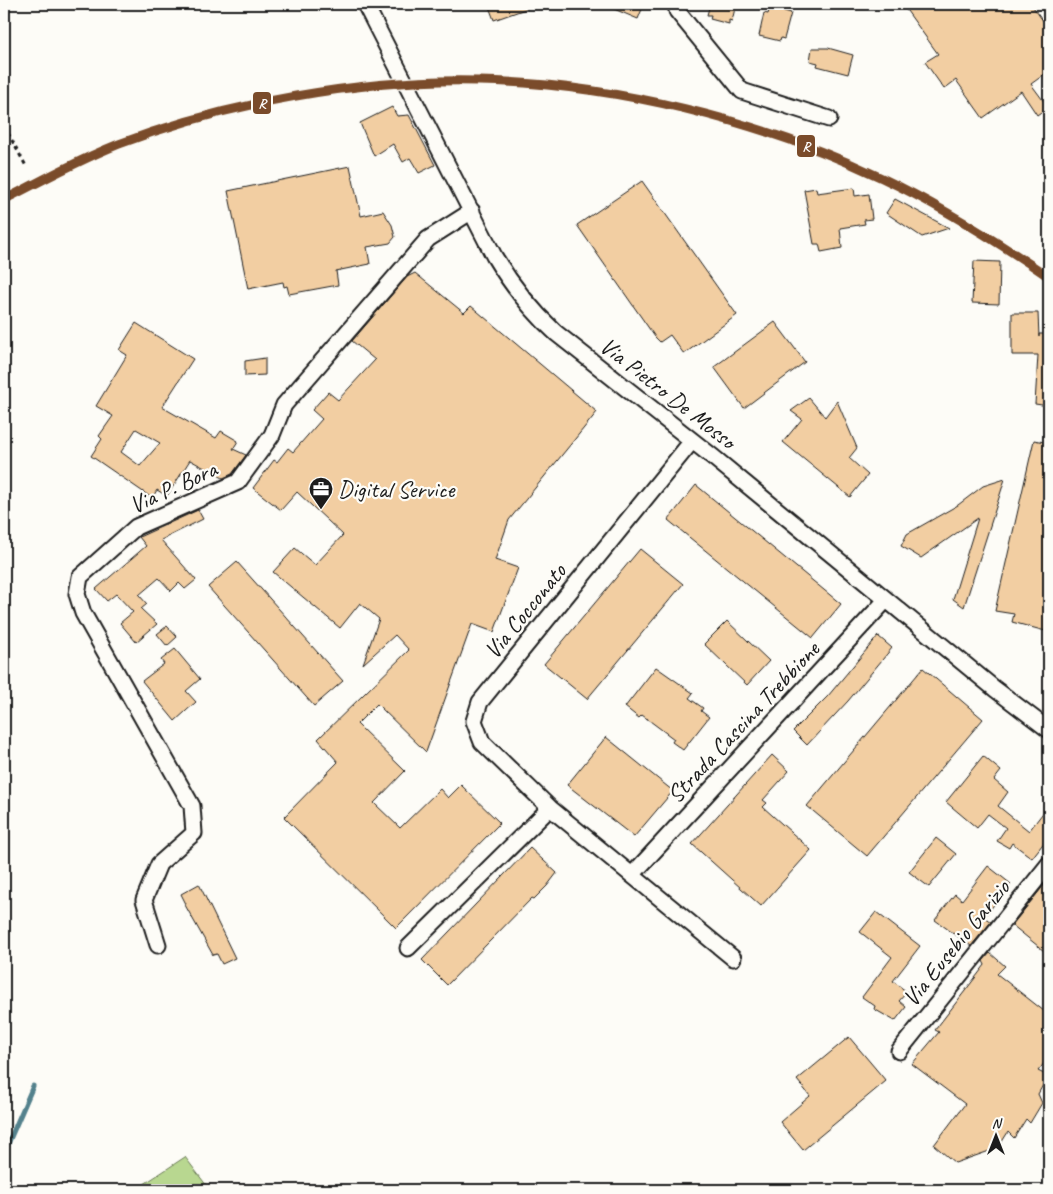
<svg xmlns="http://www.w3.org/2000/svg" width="1053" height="1194" font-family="Caveat,sans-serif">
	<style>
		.green { fill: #b8d790; stroke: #6a7a56 }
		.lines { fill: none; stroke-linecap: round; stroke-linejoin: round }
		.stream { stroke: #53818c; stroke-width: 5 }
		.building { fill: #f2cea2; stroke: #1c1c1c; fill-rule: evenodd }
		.minor-casing { stroke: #1c1c1c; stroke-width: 19 }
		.path { stroke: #1c1c1c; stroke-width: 3; stroke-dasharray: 4 4; stroke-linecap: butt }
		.minor { stroke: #fdfcf7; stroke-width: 15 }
		.rail-1-casing { stroke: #fdfcf7; stroke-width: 12 }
		.rail-1 { stroke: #7a4b2a; stroke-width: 9 }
		.labels { text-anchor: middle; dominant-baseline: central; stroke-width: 4.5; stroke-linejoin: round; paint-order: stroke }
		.street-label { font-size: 24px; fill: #1c1c1c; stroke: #fdfcf7 }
		.poi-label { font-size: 24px; fill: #1c1c1c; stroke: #fdfcf7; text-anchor: start }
		.line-badge { stroke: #fdfcf7; stroke-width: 2 }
		.badge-label { font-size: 14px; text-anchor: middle; font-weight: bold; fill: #fff }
	</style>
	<rect width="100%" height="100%" fill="#fdfcf7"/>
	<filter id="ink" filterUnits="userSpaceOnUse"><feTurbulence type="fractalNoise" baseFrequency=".02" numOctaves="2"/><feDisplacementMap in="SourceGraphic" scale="10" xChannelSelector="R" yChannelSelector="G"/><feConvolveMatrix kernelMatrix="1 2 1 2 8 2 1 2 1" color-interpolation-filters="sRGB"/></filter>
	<g filter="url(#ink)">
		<!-- green -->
		<path class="green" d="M185,1157L210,1190H135Z"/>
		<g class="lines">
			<!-- stream -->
			<path class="stream" d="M4,1153L33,1086"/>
		</g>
		<!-- building -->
		<path class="building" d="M488,4H534V6L494,20Z
			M602,4H644L638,19Z
			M710,4H736L732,21L729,20V24L710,19L711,15H707Z
			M902,4H1031L1049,29V71L1031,84L1048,107L1037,115L1021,91L983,118L956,80L944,89L925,62L938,54Z
			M770,7L791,13L784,39L781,38L780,41L759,36L764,13L768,14Z
			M812,48H828L853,55L848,74L817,66L818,63L810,61Z
			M392,107L397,116L409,115L435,165L419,173L410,158L403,162L393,144L374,156L360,123Z
			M350,166L361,216L383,211L392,225L395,237L390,243L367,247L370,264L336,271L338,285L289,294L287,286L284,287L283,282L248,289L228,191Z
			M642,181L737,315L684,354L670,335L660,342L655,337L577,225Z
			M816,188L817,193L854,188L855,196L869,194L872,219L864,220L865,224L840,228L842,248L821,252L819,244H814L804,190Z
			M895,199L919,212L949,228L922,237L886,213Z
			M974,261L1000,262L999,304L972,303Z
			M415,273L464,313L471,306L597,412L509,520L495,560L518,568L494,632L472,624L426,752L377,704L357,724L405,771L374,803L400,828L440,789L448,798L461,785L500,823L396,928L284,817L338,762L318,739L409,650L395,635L363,664L379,619L360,603L340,628L273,572L295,548L315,565L343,535L297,492L281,510L253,488L274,460L277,462L288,448L293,452L322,419L312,410L328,392L338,400L375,360L352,341L407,277Z
			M1012,313H1038L1039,337V334H1049V406L1035,404L1038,355H1012Z
			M775,322L805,362L744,408L714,367Z
			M136,323L193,359L162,407L216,438L221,431L238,441L233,449L246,455L232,474L223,478L190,460L167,496L157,490L152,498L91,456L102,439L99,436L113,416L96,406L127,355L119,350ZM136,429L160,443L140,466L121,452Z
			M265,358V375L245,376V361Z
			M809,398L825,417L837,401L857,448L849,458L868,475L850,497L783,442L802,419L791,411Z
			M1034,440L1049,443V632L1012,622L1014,614L995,611Z
			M1005,479L981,554L964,607L953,599L978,518L921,558L901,546L907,534L958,505L983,486Z
			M696,485L841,604L813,638L668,520Z
			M198,510L203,519L161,540L196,580L185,589L179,583L171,591L159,578L139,595L147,604L141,609L157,624L136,642L120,623L133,612L116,594L107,601L96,589L146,546L139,537Z
			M640,549L683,584L587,699L544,664Z
			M237,562L343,681L314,706L208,587Z
			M727,621L769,661L747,685L704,644Z
			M167,626L177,637L167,646L157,634Z
			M878,636L892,648L848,701L807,745L793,731L828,696Z
			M175,649L200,679L186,691L196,702L175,721L142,681L164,664L161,660Z
			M656,667L693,693L689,698L703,708L701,711L709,717L683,750L672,742L674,739L642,715L639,718L625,707Z
			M923,668L983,719L867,856L807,806Z
			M606,737L673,791L634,837L567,785Z
			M772,755L789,771L763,800L767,803L763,807L811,850L761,906L692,844Z
			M983,756L1001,771L994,780L1008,792L998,806L1029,831L1049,805V836L1032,858L1012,843L1009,848L997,841L1006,828L988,814L977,828L946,802Z
			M936,838L956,854L929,887L909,872Z
			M530,848L557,873L547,886L534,899L532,898L447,985L422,960Z
			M988,866L1011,884L984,917L991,922L971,946L935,920L955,894L962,900Z
			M1049,879V955L1012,925Z
			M199,884L235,958L222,964L217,954L213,955L185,905L186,904L181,894Z
			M876,912L920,946L893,981L907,992L899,1001L906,1007L895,1021L874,1009L875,1006L862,997L892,957L860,932Z
			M990,953L1005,966L997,974L1049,1015V1057L1038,1071L1048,1076L1038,1094L1042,1103L1030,1123L1026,1119L1014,1138L1008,1132L998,1148L955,1163L934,1145L965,1104L912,1064L939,1032L935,1030L985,965L983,961Z
			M849,1037L886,1081L803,1150L780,1122L810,1096L797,1080Z"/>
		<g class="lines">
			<defs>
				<path id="minor" d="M365,4L494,256C512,286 530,309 556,333L713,457L995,689L1049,730
					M677,4V11L742,91L829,119
					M692,441L480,702L474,721L482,742L550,808L733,958
					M632,875L886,600
					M158,945L144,900L159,864L194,833L192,806L83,613L77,594L80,577L136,527L238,482L272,435L284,405L428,239L472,211
					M408,948L550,808
					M899,1051L1049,864"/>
			</defs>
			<!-- minor casing -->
			<use href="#minor" class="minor-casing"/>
			<!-- path -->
			<path class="path" d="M4,126L26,166"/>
			<!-- minor -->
			<use href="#minor" class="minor"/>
			<defs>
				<path id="rail-1" d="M4,200C42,180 79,160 119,144C226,103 364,78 479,81C614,84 760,120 882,178C941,206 995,240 1049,277"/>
			</defs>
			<!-- rail-1 casing -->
			<use href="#rail-1" class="rail-1-casing"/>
			<!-- rail-1 -->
			<use href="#rail-1" class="rail-1"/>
		</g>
	</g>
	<!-- icons -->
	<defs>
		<symbol id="office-pin" viewBox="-11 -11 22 30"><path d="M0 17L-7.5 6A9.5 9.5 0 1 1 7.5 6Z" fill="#1c1c1c" stroke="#fdfcf7"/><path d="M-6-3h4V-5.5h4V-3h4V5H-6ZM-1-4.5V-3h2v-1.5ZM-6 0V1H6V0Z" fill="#fff"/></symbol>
	</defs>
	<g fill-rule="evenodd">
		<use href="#office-pin" x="307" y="475" width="28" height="38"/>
	</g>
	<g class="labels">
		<!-- street labels -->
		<g class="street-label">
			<text transform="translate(668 393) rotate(38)">Via Pietro De Mosso</text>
			<text transform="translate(173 487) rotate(-25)">Via P. Bora</text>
			<text transform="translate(525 611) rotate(-51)">Via Cocconato</text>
			<text transform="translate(743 722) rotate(-47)">Strada Cascina Trebbione</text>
			<text transform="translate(956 943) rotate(-51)">Via Eusebio Garizio</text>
		</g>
		<!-- poi labels -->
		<g class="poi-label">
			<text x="338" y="489">Digital Service</text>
		</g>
	</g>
	<g class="line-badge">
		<rect x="252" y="91" width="20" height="24" rx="5" fill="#7a4b2a"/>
		<rect x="796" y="134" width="20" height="24" rx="5" fill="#7a4b2a"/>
	</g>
	<g class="badge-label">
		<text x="262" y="108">R</text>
		<text x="806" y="151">R</text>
	</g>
	<!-- margin -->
	<rect width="1053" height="1194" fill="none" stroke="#fdfcf7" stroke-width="20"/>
	<rect x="10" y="10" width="1033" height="1174" fill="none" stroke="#1c1c1c" stroke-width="2" filter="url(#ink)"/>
	<!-- north arrow -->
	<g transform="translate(996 1136)" stroke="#fdfcf7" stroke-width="4" paint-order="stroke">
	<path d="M0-4L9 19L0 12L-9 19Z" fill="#1c1c1c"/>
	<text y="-8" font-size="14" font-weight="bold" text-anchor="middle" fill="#1c1c1c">N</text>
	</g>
</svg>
